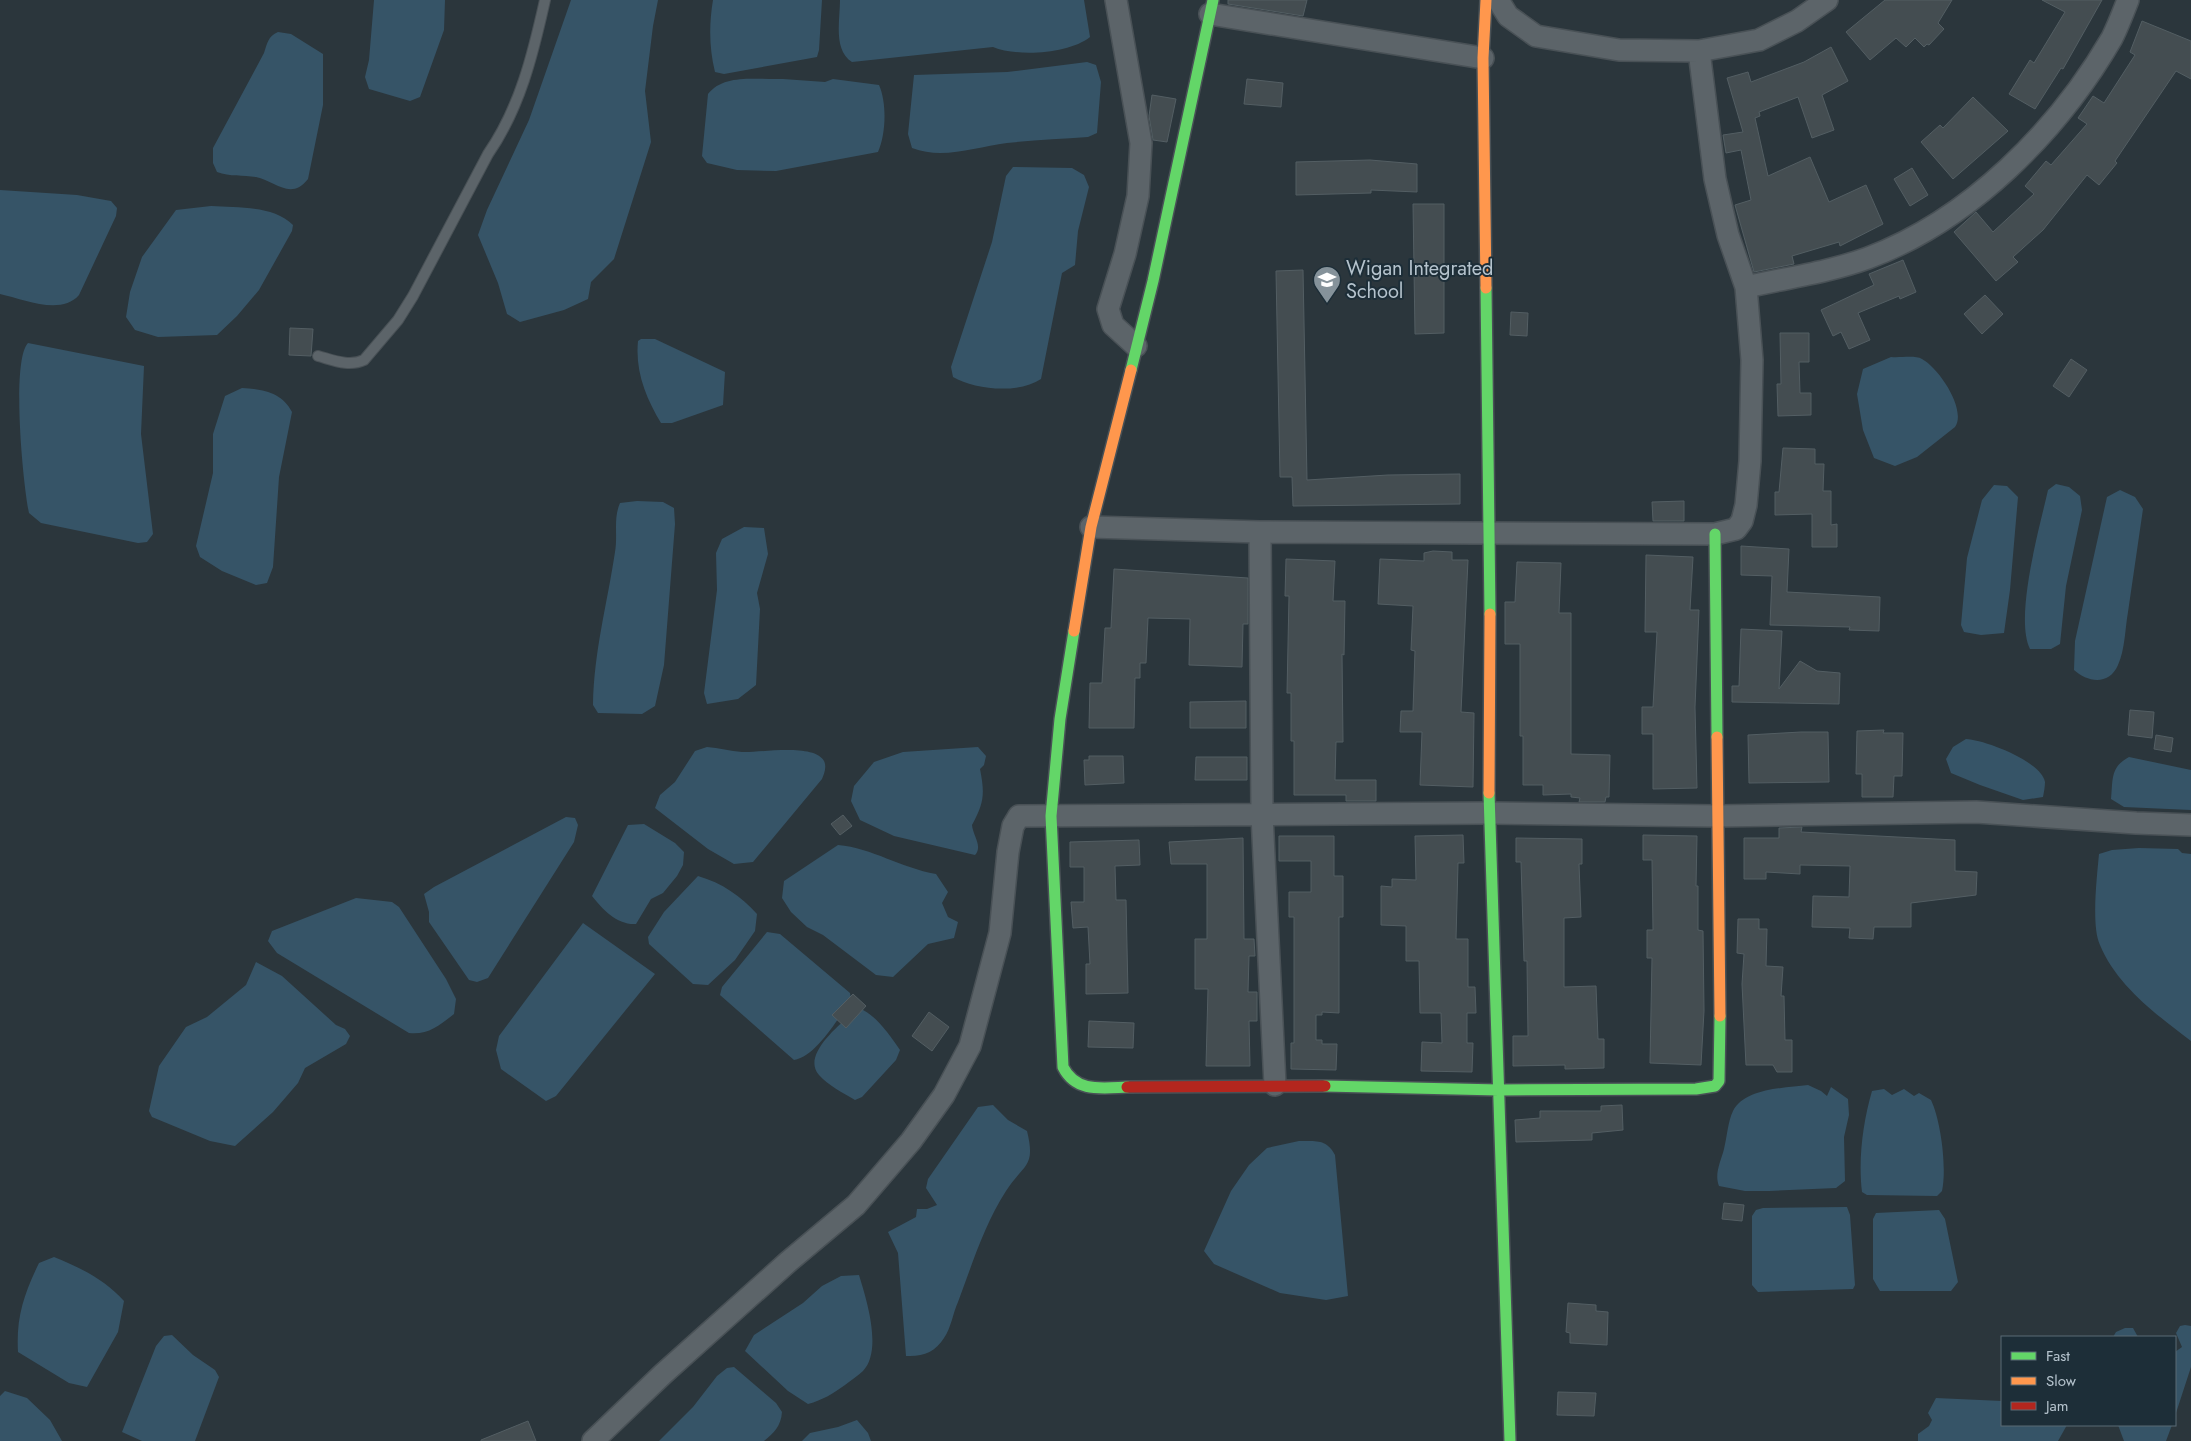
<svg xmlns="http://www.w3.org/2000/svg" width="2191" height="1441" font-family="Jost,sans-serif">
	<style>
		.water { fill: #365467 }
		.building { fill: #444d51; stroke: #535e63 }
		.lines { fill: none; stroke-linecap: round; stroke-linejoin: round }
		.lane-casing { stroke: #495156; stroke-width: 12 }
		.street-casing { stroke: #495156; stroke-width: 24 }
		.fast-casing { stroke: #495156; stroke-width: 14 }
		.slow-casing { stroke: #495156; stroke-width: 14 }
		.jam-casing { stroke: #495156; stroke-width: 14 }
		.lane { stroke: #5c6469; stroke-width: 10 }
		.street { stroke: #5c6469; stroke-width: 21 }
		.fast { stroke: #63d668; stroke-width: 11 }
		.slow { stroke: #ff974d; stroke-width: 11 }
		.jam { stroke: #b3261e; stroke-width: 11 }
		.labels { text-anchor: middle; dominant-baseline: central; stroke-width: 4; stroke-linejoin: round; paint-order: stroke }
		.poi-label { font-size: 20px; fill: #b5c3cd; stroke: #1d2e38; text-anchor: start }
	</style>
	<rect width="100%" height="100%" fill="#2b363c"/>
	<!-- water -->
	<path class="water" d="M374,0H445L444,30L420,97L410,101L369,89L365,77L369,60Z
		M571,0H658L653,26L645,91L651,142L614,259L591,282L588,299L564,310L520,322L507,314L498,283L478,235L487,210L529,120Z
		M713,0H822L819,50L817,57L724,74L715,72C709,48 709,24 713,0Z
		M840,0H1084L1090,37C1069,54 1017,57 993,47L852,62C833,50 840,20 840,0Z
		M278,32L291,34L323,54V105L308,179C291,201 275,181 256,177C243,175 230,177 217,172L213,163V148L264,53C267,44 268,36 278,32Z
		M1087,62L1096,65L1101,82L1097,133L1088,137C1061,139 1034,140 1007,143C975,147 943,160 912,148L908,134L914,75L1007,72Z
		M783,79L825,82L833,79L879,85C887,103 886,134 878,152L776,171L737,170L707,163L702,156L708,94C724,73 758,80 783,79Z
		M1013,167L1072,168L1084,175L1089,187L1078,231L1075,265L1062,273L1041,379C1019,394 975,390 953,377L951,367L992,242L1006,176Z
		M0,190L77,195L111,201L117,208L116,216L79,295C61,316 23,299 0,294Z
		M211,206C237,208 273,205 293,225L292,231L259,290L237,316L217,335L158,337L135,330L126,317L130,292L142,257L176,210Z
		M641,339H655L725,372L723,405L672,423H661C646,398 635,371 638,341Z
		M28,343L144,366L141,434L153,534L147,542L138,543L41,523L29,513C23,485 11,361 28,343Z
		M1891,357C1900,358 1915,355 1922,359C1939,368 1967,410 1955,427L1917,457L1895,466L1874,458L1863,430L1857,394L1863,369Z
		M242,388C262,389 282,392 292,412L279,477L273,567L267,583L256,585L222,571L200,557L196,546L213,473V434L225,396Z
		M2056,484L2069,487L2080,496L2082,510L2066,586L2060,644L2051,649H2030C2014,617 2040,526 2048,490Z
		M1994,485L2007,486L2018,497L2010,590L2004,633L1981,635L1964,632L1961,625L1967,558L1982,500Z
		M2120,490L2135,497L2143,509C2138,543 2133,578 2128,612C2125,629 2125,650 2118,665C2109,686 2087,682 2074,670L2075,641L2107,497Z
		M637,501L663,502L674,508L675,524L664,665L655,706L642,714L598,713L593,705C594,651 607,605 615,552C618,535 613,519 620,503Z
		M744,527L764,528L768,554L757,593L760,609L756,685L738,699L707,704L704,693L717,590L716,553L722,539Z
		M1966,739C1985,740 2041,761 2045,782C2045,786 2044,792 2043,797L2023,800L1980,785L1951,773L1946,759L1953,747Z
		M707,747C719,748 730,751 742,752C759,753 814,743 824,761C827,767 824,774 822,779L753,862L734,864L708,849L655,808L660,795L675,782L695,751Z
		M978,747L986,756L984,765L980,769C985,794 984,803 972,825C973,836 983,846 975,855L894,836L860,820L851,801L854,786L874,762L903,752Z
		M2129,757L2191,770V810L2124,807L2111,799C2113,780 2110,767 2129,757Z
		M566,817L575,818L578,825L574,842L488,978L477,982L469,980L429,922V912L424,894L434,887Z
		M644,824L675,843L684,852L683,865L677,876L663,893L651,899L636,924C617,925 603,910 592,896L628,825Z
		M838,845C872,848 901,868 936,874L948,892L942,903L948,917L958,922L954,938L928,944L893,977L876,975L823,935L807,927L791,912L782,898L784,881Z
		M2139,848L2178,849L2182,853L2191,854V1041C2157,1015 2117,986 2100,945C2091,926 2097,876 2099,854L2112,850Z
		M698,876C722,883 741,896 757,914L755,931L735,960L708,985L693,984L649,944L648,937L664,912Z
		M356,898L392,902L399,907L446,979L456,999L454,1014C439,1026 428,1035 409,1033L277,953L268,941L272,931Z
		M583,923L655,974L556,1096L546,1101L501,1069L496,1050L499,1036Z
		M767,932L780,934L850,993L851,1000C838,1018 817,1056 794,1060L720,995L722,987Z
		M256,962L282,976L336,1025L345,1029L350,1036L346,1044L305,1068L298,1083L273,1112L235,1146L210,1141L152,1117L149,1111L159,1066L186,1027L207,1017L246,985Z
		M859,1008C876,1015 889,1034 900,1050L896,1060L862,1097L855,1100C843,1093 828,1085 819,1075C800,1054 845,1020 859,1008Z
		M1808,1085L1821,1091L1827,1096L1831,1087L1848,1099L1849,1115L1844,1137L1845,1181L1836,1188L1769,1191H1745L1719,1186C1714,1174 1721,1161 1724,1149C1727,1137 1728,1121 1733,1111C1745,1088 1785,1088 1808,1085Z
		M1884,1089L1892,1095L1904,1089L1914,1096L1919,1093L1931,1100C1941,1121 1947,1168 1942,1191L1937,1196L1867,1195L1862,1192C1858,1159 1863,1122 1872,1091Z
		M993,1105L1008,1120L1027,1131C1036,1168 1024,1163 1006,1191C984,1225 972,1265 958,1302C953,1313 951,1328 944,1338C935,1352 923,1357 906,1356L898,1253L888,1232L916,1217L917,1209H927L937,1205L926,1188L928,1179L978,1107Z
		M1299,1141C1316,1141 1327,1139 1335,1155L1348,1296L1326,1300L1280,1293L1214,1264L1204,1251L1231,1191L1249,1165L1267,1148Z
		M1847,1207L1850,1215L1855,1285L1853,1289L1758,1292L1752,1285V1216L1756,1210L1763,1208Z
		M1939,1210L1945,1219L1958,1282L1951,1291H1880L1873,1279V1219L1876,1213Z
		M54,1257C81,1268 104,1279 124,1301L118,1332L87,1387L69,1383L18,1352C16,1317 24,1294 39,1263Z
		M859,1275C866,1298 883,1350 863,1371C858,1376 851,1380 845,1385C832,1394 823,1400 808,1404L788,1391L745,1351L754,1335L803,1303L822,1286L841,1276Z
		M2185,1325L2191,1326V1367L2175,1416V1352L2182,1347L2176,1333L2180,1326Z
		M2125,1328H2133L2138,1337H2113L2116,1332Z
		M172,1335L193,1355L215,1370L219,1377L195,1441H142L122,1432L156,1346L164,1336Z
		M734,1367L776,1403L782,1412C781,1426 774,1433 764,1441H659L693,1407L717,1376L727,1368Z
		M5,1391L27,1398L50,1420L62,1441H0V1396Z
		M1936,1398L2002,1401V1425H2067L2058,1441H1918V1434L1929,1426L1932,1420L1928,1413Z
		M857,1420L868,1433L871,1441H802L810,1433L838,1427Z
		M2118,1425H2172L2166,1441H2124Z"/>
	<!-- building -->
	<path class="building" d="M1228,0H1307L1303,16L1228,4Z
		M1885,0H1952L1938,23L1944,29L1929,45L1927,44L1924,47L1915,38L1906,47L1896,38L1870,60L1846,32Z
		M2042,0H2102L2063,69L2061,68L2035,109L2009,94L2030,60L2034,63L2065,12Z
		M2142,21L2191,41V79L2176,71L2115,161L2117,163L2099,185L2087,175L2043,230L2013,257L2018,262L1996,281L1954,232L1976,212L1993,232L2034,194L2025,186L2046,161L2051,165L2087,124L2078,118L2093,96L2104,103L2135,55L2130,52Z
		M1831,47L1848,81L1822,95L1834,130L1812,138L1798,97L1759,112L1760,116L1755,118L1768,176L1810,157L1829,202L1866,185L1883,224L1840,246L1839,242L1792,256L1794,264L1754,272L1735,205L1751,200L1741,150L1726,153L1723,135L1743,132L1727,78L1748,72L1751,82L1804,62Z
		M1247,79L1283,83L1281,107L1244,104Z
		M1152,95L1176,99L1167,142L1153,140L1149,116Z
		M1973,97L2008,131L1953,179L1921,142L1940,125L1943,128Z
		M1370,160L1417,164V192L1371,190V193L1296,195V162Z
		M1912,168L1928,195L1910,206L1894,179Z
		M1413,204H1444V333L1415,334Z
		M1903,260L1916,292L1900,299L1899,296L1858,313L1870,340L1849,349L1841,332L1833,336L1821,310L1874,285L1869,274Z
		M1303,270L1307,480L1388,475L1460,474V504L1293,506L1292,477H1280L1276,271Z
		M1985,295L2003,314L1982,334L1964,314Z
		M1511,312L1528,313L1527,336L1510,335Z
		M290,328L313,329L311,356L289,355Z
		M1780,333H1809V362H1799L1800,393H1811V415L1778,416L1777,384H1781Z
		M2071,359L2087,370L2069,397L2053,386Z
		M1783,448L1815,449V464H1824L1823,491H1831V525L1837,524V547H1812V514L1775,515V492H1779Z
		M1684,501V521H1653L1652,502Z
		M1741,546L1789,549L1787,592L1880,597L1879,631L1849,630L1850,627L1770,625L1772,576L1741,575Z
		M1433,551L1452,552V560H1468L1461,712L1474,713L1473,787L1420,785L1422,732H1400L1401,711H1413L1415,651L1411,650L1413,606L1378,604L1380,559L1424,561V553Z
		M1646,555L1693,557L1690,610H1699L1695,707L1697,788L1653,789V734H1642V707H1653L1657,632H1645Z
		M1286,559L1335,561L1333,601H1345L1344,655L1342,654L1343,742H1336L1335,780H1376V801H1346V795H1294V741H1291V693H1287L1289,596H1285Z
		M1517,562L1561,563L1559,613H1571V754L1610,755L1609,797H1606L1605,802H1579L1580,798L1571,797V794L1543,795V785H1523V736H1520V644H1505V602H1515Z
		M1114,569L1248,578V624H1243L1242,667L1189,665L1190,619L1148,618L1146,663H1140V678H1135L1134,728H1089L1090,683H1102L1105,628H1111Z
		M1741,629L1782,631L1779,689L1800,661L1817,671L1840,673L1839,704L1732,702V686H1739Z
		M1246,701V728H1190V702Z
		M2130,710L2154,712L2152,738L2128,735Z
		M1884,730L1883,733H1903L1902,776H1894L1893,797H1862V774H1856L1857,731Z
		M1801,732H1828L1829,782L1749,783L1748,735Z
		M2156,735L2173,738L2171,752L2154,749Z
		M1089,756H1123L1124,783L1085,785L1084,760H1089Z
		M1196,757H1247V780H1195Z
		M843,815L852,826L840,835L831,824Z
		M1802,827L1801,832L1955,840V871L1977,872L1976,895L1911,903V927H1874L1873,939L1849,938L1850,928L1812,927L1813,896L1849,897L1850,866L1800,865V874L1766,872V879H1744V838H1779V828Z
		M1463,835L1464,863H1458L1456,939H1468V987H1475L1476,1013H1467V1043H1473L1472,1072L1421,1071L1422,1042L1442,1043L1441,1013H1420L1419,961H1406V926L1381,925V886L1392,887V879L1416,880L1415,836Z
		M1643,835L1697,836L1696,886H1698V930L1703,931L1704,1011L1701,1065L1650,1063L1652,958H1647V930H1653L1652,860H1643Z
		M1279,836H1334V876H1343V917H1339V1013L1322,1012V1015H1316V1040H1322V1044H1337L1336,1070L1291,1069V1043H1294V917H1289V892H1311V861H1279Z
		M1243,838L1244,939H1254L1255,956H1249L1248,992H1257V1021H1249L1250,1066H1206L1208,989H1195V939H1207V864H1171L1169,842Z
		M1516,838L1582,839V864H1579L1581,917L1564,918V987L1596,986L1598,1039H1604V1068L1565,1069V1065L1513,1066V1036H1528L1527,961H1524L1521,862H1516Z
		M1139,840L1140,865L1115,866L1116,900H1126L1128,993L1086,994V964H1090L1088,927L1073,928L1071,902H1084V867H1070V842Z
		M1738,919H1759V929H1767L1766,966L1783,967L1781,996H1784L1785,1040H1792V1072H1777L1773,1065H1746L1742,984L1744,954L1737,953Z
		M853,994L866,1006L846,1028L832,1015Z
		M929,1012L949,1027L932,1051L912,1036Z
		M1089,1021L1134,1023L1133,1048L1088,1047Z
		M1622,1105L1623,1130L1592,1133V1140L1516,1142L1515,1120L1540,1118V1111H1601V1106Z
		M1724,1203L1744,1205L1742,1221L1722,1219Z
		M1568,1303L1596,1305V1311L1608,1312L1607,1345L1570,1343V1333L1566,1332Z
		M1558,1392L1596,1393L1594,1416L1557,1415Z
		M528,1421L536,1441H481V1440Z"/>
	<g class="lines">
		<defs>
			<path id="lane" d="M318,356C333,360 349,367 364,360L398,320L413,296L488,154C520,108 533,54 545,0"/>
			<path id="street" d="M1116,0L1141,143L1138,196L1125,254L1108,309L1113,325L1136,346
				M1498,0L1508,16L1536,36L1619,50L1699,51L1759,40L1797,21L1827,0
				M1210,14L1483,58
				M1746,287C1786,278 1830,272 1868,258C1970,220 2058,131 2112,38C2118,26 2123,13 2128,0
				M1091,527L1260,532L1715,534L1736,529L1742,521L1746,505L1750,461L1752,360L1746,287L1728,235L1715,179L1699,51
				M1260,532L1262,815L1275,1085
				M593,1441L663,1374L788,1262L856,1205L911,1141L944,1095L970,1046L1000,933L1008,852L1013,826L1019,816L1489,813L1718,816L1976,812L2136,823L2191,825"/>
			<path id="fast" d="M1486,288L1490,614
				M1131,370L1153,281L1213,0
				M1715,534L1717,737
				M1074,631L1060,719L1051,816L1063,1067C1076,1093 1102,1088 1127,1087
				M1489,793L1510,1441
				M1325,1086L1499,1090L1696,1089L1715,1086L1719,1081L1720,1016"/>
			<path id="slow" d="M1486,0L1483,58L1486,288
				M1074,631L1091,527L1131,370
				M1717,737L1720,1016
				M1489,793L1490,614"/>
			<path id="jam" d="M1127,1087L1325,1086"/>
		</defs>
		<!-- lane casing -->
		<use href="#lane" class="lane-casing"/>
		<!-- street casing -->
		<use href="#street" class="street-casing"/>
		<!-- fast casing -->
		<use href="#fast" class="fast-casing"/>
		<!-- slow casing -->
		<use href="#slow" class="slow-casing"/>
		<!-- jam casing -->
		<use href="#jam" class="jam-casing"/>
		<!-- lane -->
		<use href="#lane" class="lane"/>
		<!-- street -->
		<use href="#street" class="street"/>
		<!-- fast -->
		<use href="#fast" class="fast"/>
		<!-- slow -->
		<use href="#slow" class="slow"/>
		<!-- jam -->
		<use href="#jam" class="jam"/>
	</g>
	<!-- icons -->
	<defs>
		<symbol id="school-pin" viewBox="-11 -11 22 30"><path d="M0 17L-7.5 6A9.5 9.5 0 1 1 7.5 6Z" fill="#85929a" stroke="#1d2e38"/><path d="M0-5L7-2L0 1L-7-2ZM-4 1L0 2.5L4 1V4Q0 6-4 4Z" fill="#fff"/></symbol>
	</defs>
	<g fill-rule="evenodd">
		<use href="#school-pin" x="1311" y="264" width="32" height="43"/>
	</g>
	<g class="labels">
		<!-- poi labels -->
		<g class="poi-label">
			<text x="1346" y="268">Wigan Integrated<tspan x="1346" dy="23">School</tspan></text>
		</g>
	</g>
	<!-- legend -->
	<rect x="2001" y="1336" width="175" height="90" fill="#1d2e38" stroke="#5a6a74"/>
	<rect x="2011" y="1352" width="25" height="8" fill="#63d668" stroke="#5a6a74"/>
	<text x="2046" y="1361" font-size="15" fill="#b5c3cd">Fast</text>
	<rect x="2011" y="1377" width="25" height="8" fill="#ff974d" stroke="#5a6a74"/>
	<text x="2046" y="1386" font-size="15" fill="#b5c3cd">Slow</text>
	<rect x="2011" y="1402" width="25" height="8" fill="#b3261e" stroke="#5a6a74"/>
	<text x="2046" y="1411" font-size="15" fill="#b5c3cd">Jam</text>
</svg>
